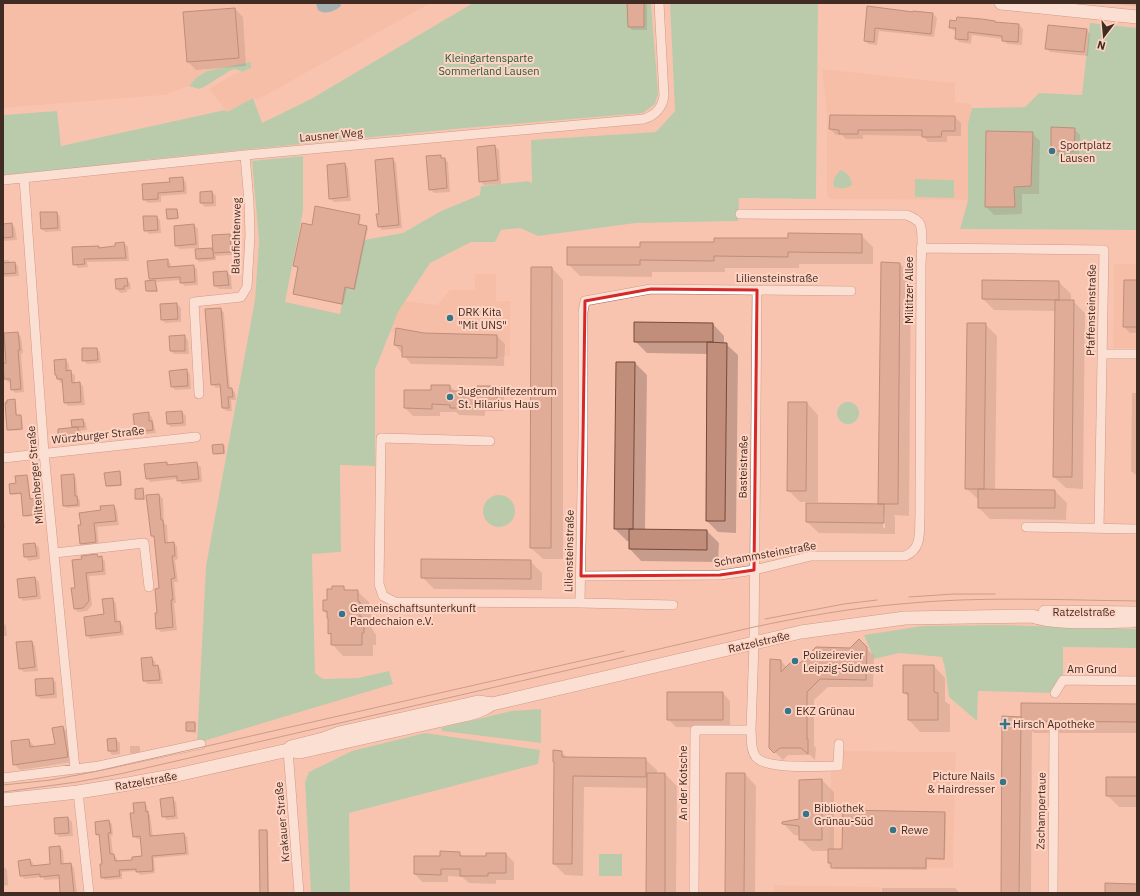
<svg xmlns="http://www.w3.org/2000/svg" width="1140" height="896" font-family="'IBM Plex Sans',sans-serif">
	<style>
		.built { fill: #f2b79e }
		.green { fill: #6ed3a7 }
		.water { fill: #409ab7 }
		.shadow { fill: #0003; fill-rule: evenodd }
		.building { fill: #c08e7a; stroke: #774a38 }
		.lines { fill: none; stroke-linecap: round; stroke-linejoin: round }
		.street-casing { stroke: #986956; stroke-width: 10 }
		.secondary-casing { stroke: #986956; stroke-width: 14 }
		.street { stroke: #fff; stroke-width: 9 }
		.secondary { stroke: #fff; stroke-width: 13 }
		.tram { stroke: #906d60; stroke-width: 1 }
		.marked { fill: none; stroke: #d62828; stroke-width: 3; stroke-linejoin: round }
		.poi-dot { fill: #36748a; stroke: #ffd4c3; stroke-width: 1.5 }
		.labels { text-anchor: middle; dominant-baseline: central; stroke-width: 4; stroke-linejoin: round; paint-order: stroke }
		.park-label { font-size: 11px; fill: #1d5b42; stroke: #ffd4c3 }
		.street-label { font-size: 11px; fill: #412c24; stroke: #ffd4c3 }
		.poi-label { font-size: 11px; fill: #412c24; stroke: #ffd4c3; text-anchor: start }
	</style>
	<rect width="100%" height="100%" fill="#f9c4af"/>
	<!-- built -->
	<path class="built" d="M3,3H431L259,99L253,98L227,112L209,89L232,75L251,68H225L207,71L197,77L189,86L165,95L3,108Z
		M822,69L955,83V103H970L972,108L968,123V200L830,199L827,196V114Z
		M1114,264H1137V348H1113Z
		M475,274H496V301H510V356L402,355V346L394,345L395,333L384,331L400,300L437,305L450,290H475Z
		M844,751L956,752L953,868L828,867L831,771L843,768Z
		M774,885L881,887V893H774Z"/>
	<!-- green -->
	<path class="green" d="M473,3H651L658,94L655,104L643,113L465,128L251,149L144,160L92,167L3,175V115L57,111L61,146L225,110L227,112L253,98L262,123L311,99Z
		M670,3H818L816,199L739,198L738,221L636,223L538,236L520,228L501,230L495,242H471L430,263L398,312L375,370V466L340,465L341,552L312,554L315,673L323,679L358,678L389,671L393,684L197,743L206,566L255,300L259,241L252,161L303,156V211L285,302L340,314L345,287L364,240L403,233L441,211L480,195L481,186L528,181L532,183L531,140L656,132L675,111Z
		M1090,23L1137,28V230L960,229L968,200V123L972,108L1025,107L1039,93L1082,95Z
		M251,62V68L242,72L236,69L231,70L204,87L199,89L189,86L197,77L207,71Z
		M841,170C848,173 851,177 852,185C846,189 841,189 834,187C832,179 836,175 841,170Z
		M915,179L954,180V198L915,197Z
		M837 413a11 11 0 1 1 22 0a11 11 0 1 1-22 0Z
		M483 511a16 16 0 1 1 32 0a16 16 0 1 1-32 0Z
		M1003,625L1137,629V648L1063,647V680L1055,693L978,691L977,721L949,697L945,668L942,657L899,653L874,659L864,635L923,626Z
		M541,709V743L442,731L441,728L511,711Z
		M425,733L540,750L538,764L349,813L350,893H311L305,782L309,772L352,751Z
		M599,854H622V876H599Z"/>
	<!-- water -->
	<path class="water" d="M316,3H340L341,6C333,12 326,15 318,10Z"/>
	<!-- shadow -->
	<path class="shadow" d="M628,3H647V30H632L629,27Z
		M1103,3H1137V6Z
		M868,7L914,13V12L933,14L937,18L934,37L879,31L877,45L868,44L865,40Z
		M235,9L243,17L246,66L196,70L188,62Z
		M995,22L997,23L1019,25L1023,29L1022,45L1007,44L1003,39L972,35L971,44L959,42L956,39V31H954L950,27Z
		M1087,30L1090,34L1088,56L1050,52L1046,48Z
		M831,116L955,117L961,123V136H947V142H928L923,136L863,135V139H846L842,135H836L830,129Z
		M1074,129L1080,135L1079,157L1057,156L1052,150Z
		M1032,133L1040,141L1039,194H1022V214L994,215L986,207Z
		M495,146L499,150L501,184L484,185L480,181Z
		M440,156L448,162L450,192L434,193L430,189Z
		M393,159L396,163L402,228L382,230L379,226L380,215Z
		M345,164L348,168L351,201L334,202L330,198Z
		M182,178L186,182L187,194L161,196V202L148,203L144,199L171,183Z
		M212,192L216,196V206L205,207L201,203Z
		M177,210L178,211L179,219L169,220L168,219Z
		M57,213L60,216L61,231L45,232L42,228Z
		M359,216L361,218L359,225L368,228L355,290L347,288L343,305L296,295L294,294L299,268L294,266L313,226Z
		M157,217L160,220L161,233L149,234L145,230Z
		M12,224L15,228L17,240L3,241V225Z
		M194,225L198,229L199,248L180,249L176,246Z
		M230,235L233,238L234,255L216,256V260L199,262L197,259L212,249L214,251Z
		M861,235L873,247V264H799V268H725V272H652V277L580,276L568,264L641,248Z
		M124,243L128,247L129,261L87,262L88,267L78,268L74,264L99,247L101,249L116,247Z
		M3,260H8L11,263H15L18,266L19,276L3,277Z
		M168,260L171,264V267L193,266L197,269L198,285L185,286L181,283V280L156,282L158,292H149L147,291L153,282L150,279Z
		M900,264L911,275L909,516L894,515L895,517V534L819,533L807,522L881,505ZM883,515H885V528H883Z
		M552,268L563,280V559H543L531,548Z
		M227,272L231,276L232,289H219L215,286Z
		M127,279L130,283L131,289L127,290V292L120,293L117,289Z
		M983,281L1059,282L1071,294V301H1073L1085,313L1083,489L1066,488L1054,477L1055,311L994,310L983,299Z
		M1137,281V333H1130L1124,327Z
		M177,304L181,308V322L165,323L162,319L161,305Z
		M221,309L224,313L230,389L235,392L236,400H231L232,411H227L223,408L221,387L216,388L212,384Z
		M713,324L724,336V344H726L738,355L736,533L718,532L706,520L708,354L647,353L635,341Z
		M985,324L997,336L995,490L1055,491L1067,503L1066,520L990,519L979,508V500L966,488Z
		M18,333L21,337L23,353L21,354L24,392L15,393L12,389L11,382H8L5,379L3,361V334Z
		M424,334L497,336L505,344L504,366L411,364L395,345Z
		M184,336L188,340L189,354H174L171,351Z
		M97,349L100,352L101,363L87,364L83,360Z
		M65,360L69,364V371L75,375V383H80L83,387L85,405L68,406L65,402L63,383H61L58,379L56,375Z
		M635,363L647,375L645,531H707L719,543L718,562L641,561L630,549V541H627L615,529Z
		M186,370L190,374L191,389L175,390L172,386Z
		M450,386L456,392H478L496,387L504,395V411H485V416L459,415L456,412H440V416H413L405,408L432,391Z
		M1132,393H1137V476L1131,471Z
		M15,400L16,402L17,416H21L22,417L23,430L9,431L8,430L5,401Z
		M807,403L818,415V502H800L788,490Z
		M182,412L186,416V426L171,427L168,424Z
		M148,413L152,417L156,433L139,435L136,432Z
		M83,420L86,423L87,430L80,431L81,432L82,442L63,443L59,439L74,428L73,427Z
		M223,445L225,446V454L216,455L214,453Z
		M167,463L170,466L197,464L201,467L202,482L182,484L178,479L150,482L147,478Z
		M119,472L121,474L122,486L108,487L107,486Z
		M73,475L76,478L78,498L80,500V507L67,508L64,506Z
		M27,476L28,478L31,500H37L38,501L40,515L26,517L24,515L22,494L12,495L11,494L17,484Z
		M143,489L144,491L145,500H138L136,499Z
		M159,495L163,499L164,523L167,525L168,543H174L177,546L178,559L175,560L178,582H174L176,603H174L177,630L161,632L157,628L160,589L155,539L152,536L148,496Z
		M114,506L117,510L119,525L97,527L99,546L85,547L81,544L82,526L102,511Z
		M3,513L5,528H3Z
		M35,544L39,547L40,559L29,561L25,557L24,545Z
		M97,555L105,561L106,575L89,576L92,605L87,611L78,612L75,609L76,589L83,559Z
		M530,561L542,573V590L434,589L422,577Z
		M35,578L39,582L41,599L23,601L20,597Z
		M343,587L347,591H357L369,602V612L371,614V627L376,635V645H373V656H343L332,644V636L329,633L328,615L324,611L328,601Z
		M112,599L116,603L118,623L120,622L123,626L124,635L90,639L87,635L105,615Z
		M3,624L6,625L7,636H3Z
		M859,641L874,656L873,687H828L814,700V746L816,748L815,760L810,755H788L783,760L770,747L780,660L787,667L800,665L850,649Z
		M32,642L35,646L38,671L24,672L20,669Z
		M151,658L155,661L156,666H158L161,670L163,684H148L144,681Z
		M934,666L945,678V701L950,705V732H920L909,720V697L904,693Z
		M52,679L56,682L57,698L41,699L37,696Z
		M723,693L730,701V728L676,727L668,719Z
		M1137,705V733H1034L1032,731L1031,893H1002L1021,718L1022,719Z
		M195,723L196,724V733L188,732L187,731Z
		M63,727L69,733L73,762L20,770L14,764L29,740L35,747L56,745Z
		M116,739L120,743V754L112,755L109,751Z
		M130,746H139L140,747V752L132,754L130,753Z
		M561,752L568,758L645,759L657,770V774H665L677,786L676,893H647V788L584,787L583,876L565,875L554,864Z
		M745,774L756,786L755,893H726Z
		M1137,778V807H1119L1107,795Z
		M800,780H822L834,792V850H843L944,813L946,814L945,860H927V870L834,869L832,864L829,863V851H812L800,839V836L794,835L783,823L800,820Z
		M172,798L176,802L178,819L167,820L163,816Z
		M144,803L147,806L148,813L150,815L153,837L184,834L187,837L189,855L154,858L155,873L140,875L137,871L122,872V879L105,880L102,877L103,865L100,837L97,834L109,821L112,824L113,835L111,836L113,855L117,858V862L133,861L143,857L141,839H137L134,836L135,814Z
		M68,818L72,822L73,836L59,837L56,833Z
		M267,831L268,832L269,893H260Z
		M59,847L63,850L64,865L71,864L74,868L77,893H61L60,879L45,880L42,877L25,879L21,876L30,860L33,863L34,866L51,865Z
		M459,853L463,857H487V854H506L514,862V880H496V884L469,883L462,877L448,876V882H422L415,874L441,857Z
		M3,866L7,870L8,885L3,886Z
		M882,888H955L960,893H882Z"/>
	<!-- building -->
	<path class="building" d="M627,3H644V27H628Z
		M867,6L913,12V11L933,13L931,34L875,28L874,42L864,41Z
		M235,8L239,58L187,62L183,12Z
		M957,17L982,19L995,21V22L1019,24L1018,42L1002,41V36L968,32V40L955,39L956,28H949L950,20L956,21Z
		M1048,25L1087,29L1084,52L1045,49Z
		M830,115L955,116V131H942L941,137H922V130H858V134H839V130L829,129Z
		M1051,127L1075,128L1074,151H1051Z
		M986,131L1033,132L1031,186L1014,187L1015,207H985Z
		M495,145L498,180L479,182L477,147Z
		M441,155V158H445L447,188L429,190L426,156Z
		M393,158L399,225L378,227L376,214H379L375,160Z
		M345,163L348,197L329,199L327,165Z
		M183,177L184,191L158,193V199L143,200L142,184L170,182L169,178Z
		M212,191L213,203H200V192Z
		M315,206L360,215L358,224L367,226L354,289L345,287L342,304L293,294L298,267L293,266L302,223L312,225Z
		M166,209H177L178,218L167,219Z
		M40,212H57L58,228L41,229Z
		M143,216H157L158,230L144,231Z
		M12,223L13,237L3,238V224Z
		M194,224L196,244L175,246L174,226Z
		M788,233L862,234V253L788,252V257L714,256V261L640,260V265H567V247H640V242H714V238H788Z
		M230,234L231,252L213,253L214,258L196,259L195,249L212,248L213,252L212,235Z
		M124,242L126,258L84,259L85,264L73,265L72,247L99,246V248L115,246V243Z
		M168,259V267L194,265L195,282L180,283V277L149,279L147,261Z
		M15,262L16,273L3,274V263Z
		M881,262L900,263L898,504H878Z
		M531,267H552L551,548H530Z
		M227,271L229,285L214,286L213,272Z
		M127,278L128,286H124V289H116L115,279Z
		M155,280L157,291H146L145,281Z
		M982,280L1059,281V300L982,299Z
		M1124,280H1137V327H1123Z
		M1055,300H1074L1072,477H1053Z
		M177,303L178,319L161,320L160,304Z
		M221,308L228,388H232L233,397H228L229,408H222L220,384L211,385L205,309Z
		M634,322L713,323V342H634Z
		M967,323H986L984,489H965Z
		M396,328L424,333L497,335V358L402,357V346L394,345Z
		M18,332L20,350H18L21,389L11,390L10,379H4L3,363H6L4,333Z
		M185,335V351H170L169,336Z
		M707,342L727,343L725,521H706Z
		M82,348H97L98,360L82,361Z
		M66,359V371L71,370L72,383L80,382L81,402L64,403L62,379H57L56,375H55L54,360Z
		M616,362H635L633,529H614Z
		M187,369L188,386L171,387L169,371Z
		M431,385H450V391H477V386H497V404L478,403V408H450V405L432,404V409L404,408V390H431Z
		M15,399L16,415H21L22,429L7,430L5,403H7V400Z
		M788,402H807L806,491H787Z
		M182,411L183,423L167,424L166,412Z
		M149,412V421H152L153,430L135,432L133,414Z
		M83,419L84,427H72L71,420Z
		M78,427L79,438L58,440V429Z
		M223,444L224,453L213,454L212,445Z
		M167,462V465L197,462L199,479L177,481V476L146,479L144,464Z
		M120,471L121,485L106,486L104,473Z
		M74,474L75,496H77L78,505L63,506L61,475Z
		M27,475L30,499L37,498L39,514L23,516L21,493L10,494L9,484L16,483L15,476Z
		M143,488L144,499H135V489Z
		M978,489L1055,490V508H978Z
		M159,494L161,520H163L165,543L174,542L175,556H172L175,578L171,579L173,600H171L173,627L156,629L155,613H157L155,589L159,588L157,566L154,536H151L146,495Z
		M806,503L884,504V523L806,522Z
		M114,505L116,521L94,523L96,542L80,544L78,525H81L79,513L101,510L100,506Z
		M629,529L707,530V550L629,549Z
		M35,543L37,556L24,557L23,544Z
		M97,554L98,557L102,556L103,571L86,573L89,601L83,608L74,609L71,588H75L72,560L82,559L81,556Z
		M421,559L531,560V579L421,578Z
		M35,577L37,596L19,598L17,579Z
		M332,586H344V590H358V601L360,602V617H362V622H364V633H362V645H331V633L328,634V618H327V611H323V600H327V589H332Z
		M113,598L115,622L120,621L121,632L86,636L84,617L104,614L102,599Z
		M859,639L867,647L866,680L820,679L807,692V739H808V754L801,748H780L774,753L769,748L770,659L781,660V672L795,658L800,663L816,647L850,648Z
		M32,641L35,667L19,669L16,642Z
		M152,657L153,666L158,665L160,680L143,681L141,658Z
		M903,665H934V692L938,693V720H908V693H903Z
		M53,678L54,694L36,696L35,679Z
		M667,692H723V720H667Z
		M1021,703L1137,704V722L1021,721Z
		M1002,716L1021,717L1019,893H1001Z
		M186,722H195V731H186Z
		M63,726L68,757L13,765L11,741L29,739L30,747L55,744L52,728Z
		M116,738L117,751H108L107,739Z
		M553,750L562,751V757L646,758V777L573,776L572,864H553L554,762H553Z
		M647,773H665V893H646Z
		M726,773H745L744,893H725Z
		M1106,777H1137V796H1106Z
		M822,779V840H799V826L782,824V822L799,819V780Z
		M173,797L175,816L162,817L160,799Z
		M145,802L146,812L148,811L150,836L184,833L186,853L152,856L153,871L136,872V869L119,870L120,876L101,878L100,864H102L99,834L96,835L95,822L109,820L111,833H108L110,854H114L115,861L132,860V857L142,856L140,836L133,837L130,813H134L133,803Z
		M843,810L945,812L944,859L926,858V868H831V863H828V849H842Z
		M68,817L69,833L55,834L54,818Z
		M259,830H267L268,893H260Z
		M60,846L61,864L71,863L74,893H60L59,875L40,877V874L20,876L18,861L30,859L31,866L50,864L49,847Z
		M440,851L460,852V856H486V853H506V873H488V876H460V869H441V875L414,874V856H440Z
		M1105,883L1137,884V893H1105Z"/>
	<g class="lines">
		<defs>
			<path id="street" d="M24,178L44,453L75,769
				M3,180L245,155L644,119C656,115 662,108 664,96L659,3
				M921,248L1104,250L1099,528
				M1103,354H1137
				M199,394L194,302L241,297L247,287L250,235L249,202L245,155
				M490,441L381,438L379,584L383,596L395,602L580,603L583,434V312L585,301L651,289L851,291
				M3,458L196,437
				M1026,527L1137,529
				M55,553L144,543L149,587
				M581,576L720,575L754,570L811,556H905C923,549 919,530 920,514L921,266C921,255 924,234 920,224C917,219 912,217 907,215L740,214
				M580,603L673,605
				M1055,693L1063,680L1137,681
				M751,730C752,739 750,750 756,757C766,770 821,766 838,766L839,744
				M288,750L299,893
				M3,778L99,766L201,744
				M78,792L89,893
				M694,893L695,730H751L754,643L757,290
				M1053,893L1054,728"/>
			<path id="secondary" d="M1001,3L1137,17
				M1045,612L1135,613
				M288,750L300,752L460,716C472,713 482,711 492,704L801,632L905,618L1032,616C1056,625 1105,621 1132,621L1137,619
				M3,800L78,792L128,784L177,775L288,750L291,747L323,739L339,733L465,705L478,702L492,704"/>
		</defs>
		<!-- street casing -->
		<use href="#street" class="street-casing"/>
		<!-- secondary casing -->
		<use href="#secondary" class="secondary-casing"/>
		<!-- street -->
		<use href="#street" class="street"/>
		<!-- secondary -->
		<use href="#secondary" class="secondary"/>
		<!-- tram -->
		<path class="tram" d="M909,597L954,594H995
			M765,619L844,604L877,600
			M3,785L51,780L93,772L624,651
			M3,792L77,782L120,774L754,627C802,617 851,608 900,604C979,596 1058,600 1137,601"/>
	</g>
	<!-- marked area -->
	<path d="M0 0H1140V896H0ZM651,289L757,290L754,570L720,575L581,576L585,301Z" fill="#f9c4af" fill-opacity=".55" fill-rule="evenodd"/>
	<path class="marked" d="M651,289L757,290L754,570L720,575L581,576L585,301Z"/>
	<!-- markers -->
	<g class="poi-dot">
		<circle cx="1052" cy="151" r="4"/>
		<circle cx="450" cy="318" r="4"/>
		<circle cx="450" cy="397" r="4"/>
		<circle cx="342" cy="614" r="4"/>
		<circle cx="795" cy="661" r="4"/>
		<circle cx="788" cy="711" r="4"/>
		<path d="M1003 718h4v4h4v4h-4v4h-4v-4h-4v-4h4z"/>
		<circle cx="1003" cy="782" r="4"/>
		<circle cx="806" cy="814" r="4"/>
		<circle cx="893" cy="830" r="4"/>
	</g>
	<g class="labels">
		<!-- park labels -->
		<g class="park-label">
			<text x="489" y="58">Kleingartensparte<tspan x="489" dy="13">Sommerland Lausen</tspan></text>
		</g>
		<!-- street labels -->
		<g class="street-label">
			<text transform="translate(331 135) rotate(-5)">Lausner Weg</text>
			<text transform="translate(236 236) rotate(-89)">Blaufichtenweg</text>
			<text x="777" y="278">Liliensteinstraße</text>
			<text transform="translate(909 290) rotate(-90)">Miltitzer Allee</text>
			<text transform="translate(1091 310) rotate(-89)">Pfaffensteinstraße</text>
			<text transform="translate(98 435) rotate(-6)">Würzburger Straße</text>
			<text transform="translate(743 467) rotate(-89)">Basteistraße</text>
			<text transform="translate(35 475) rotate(-95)">Miltenberger Straße</text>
			<text transform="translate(569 551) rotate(-89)">Liliensteinstraße</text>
			<text transform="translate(765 554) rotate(-10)">Schrammsteinstraße</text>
			<text x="1084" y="612">Ratzelstraße</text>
			<text transform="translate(759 642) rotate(-13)">Ratzelstraße</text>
			<text x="1092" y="669">Am Grund</text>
			<text transform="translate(146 781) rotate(-10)">Ratzelstraße</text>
			<text transform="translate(683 783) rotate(-90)">An der Kotsche</text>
			<text transform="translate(1041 811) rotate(-89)">Zschampertaue</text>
			<text transform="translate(282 822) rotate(-95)">Krakauer Straße</text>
		</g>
		<!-- poi labels -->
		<g class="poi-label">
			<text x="1060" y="145">Sportplatz<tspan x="1060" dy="13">Lausen</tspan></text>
			<text x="458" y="312">DRK Kita<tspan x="458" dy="13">"Mit UNS"</tspan></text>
			<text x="458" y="391">Jugendhilfezentrum<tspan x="458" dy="13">St. Hilarius Haus</tspan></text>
			<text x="350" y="608">Gemeinschaftsunterkunft<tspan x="350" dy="13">Pandechaion e.V.</tspan></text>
			<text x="803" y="655">Polizeirevier<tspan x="803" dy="13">Leipzig-Südwest</tspan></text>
			<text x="796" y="711">EKZ Grünau</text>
			<text x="1013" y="724">Hirsch Apotheke</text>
			<text x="995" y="776" text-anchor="end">Picture Nails<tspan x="995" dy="13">&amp; Hairdresser</tspan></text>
			<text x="814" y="808">Bibliothek<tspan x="814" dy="13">Grünau-Süd</tspan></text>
			<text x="901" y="830">Rewe</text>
		</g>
	</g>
	<!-- border -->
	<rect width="1140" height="896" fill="none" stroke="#412c24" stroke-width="8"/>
	<!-- north arrow -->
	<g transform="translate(1104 36) rotate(196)" stroke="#ffd4c3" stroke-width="3" paint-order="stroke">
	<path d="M0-3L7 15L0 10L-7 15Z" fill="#412c24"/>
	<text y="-6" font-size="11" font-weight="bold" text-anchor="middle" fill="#412c24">N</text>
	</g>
</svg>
